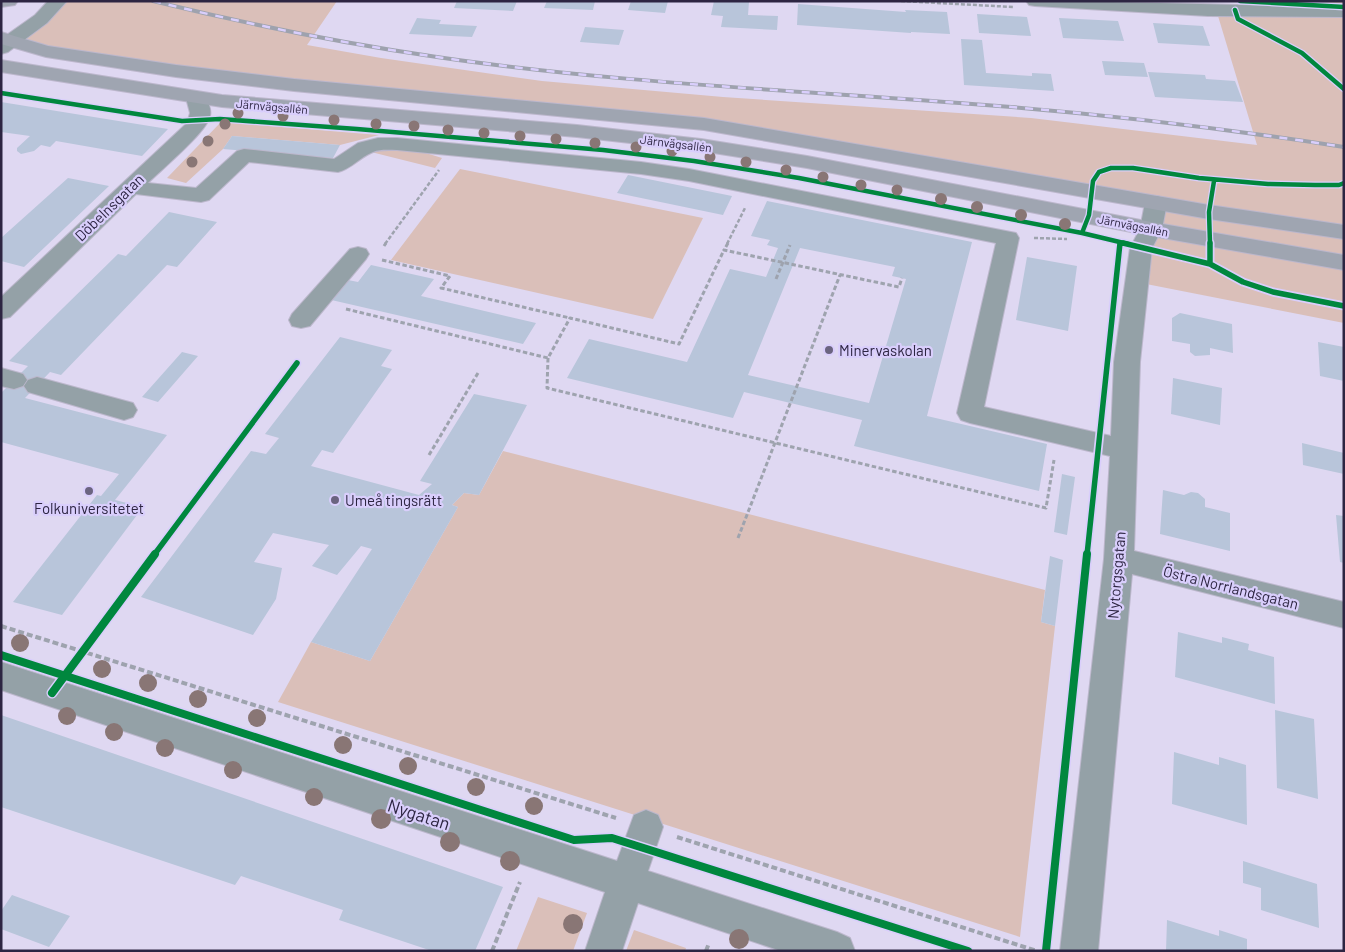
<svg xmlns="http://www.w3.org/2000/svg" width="1345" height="952" font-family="Barlow,sans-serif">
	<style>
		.green { fill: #dabfb9 }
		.building { fill: #b8c5da; fill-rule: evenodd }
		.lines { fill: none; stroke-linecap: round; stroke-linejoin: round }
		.minor-casing { stroke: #bcb7cc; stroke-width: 2 }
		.major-casing { stroke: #bcb7cc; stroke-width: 2 }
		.path-far2 { stroke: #9ea3ae; stroke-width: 2.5; stroke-dasharray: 4 2; stroke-linecap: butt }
		.path-far1 { stroke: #9ea3ae; stroke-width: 3; stroke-dasharray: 4.5 2.5; stroke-linecap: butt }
		.path { stroke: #9ea3ae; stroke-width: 4; stroke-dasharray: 6 3; stroke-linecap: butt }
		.minor { fill: #94a1a7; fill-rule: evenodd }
		.major { fill: #9fa5b1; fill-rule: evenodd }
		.rail-casing { stroke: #9ea2ae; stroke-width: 4 }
		.rail { stroke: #d9cefc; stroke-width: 2.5; stroke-dasharray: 8; stroke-linecap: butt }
		.cycleway-far2-casing { stroke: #d9cefc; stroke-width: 7 }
		.cycleway-far1-casing { stroke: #d9cefc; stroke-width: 9 }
		.cycleway-casing { stroke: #d9cefc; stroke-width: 11 }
		.cycleway-far2 { stroke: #00873e; stroke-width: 4.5 }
		.cycleway-far1 { stroke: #00873e; stroke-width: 5.5 }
		.cycleway { stroke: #00873e; stroke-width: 8 }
		.tree { fill: #897675 }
		.poi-dot { fill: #6b6480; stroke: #d9cefc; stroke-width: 2 }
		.labels { text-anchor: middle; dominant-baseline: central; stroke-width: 4.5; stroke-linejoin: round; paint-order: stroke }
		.far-street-label { font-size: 12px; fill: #2d2542; stroke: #d9cefc }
		.street-label { font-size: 15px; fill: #2d2542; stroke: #d9cefc }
		.poi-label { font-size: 15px; fill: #2d2542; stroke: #d9cefc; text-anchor: start }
		.near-street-label { font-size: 18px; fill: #2d2542; stroke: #d9cefc }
	</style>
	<rect width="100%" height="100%" fill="#dfd8f2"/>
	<!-- green -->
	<path class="green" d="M58,1H337L307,45L381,58L542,81L723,97L1031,118L1257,145L1218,16L1248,15L1237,1H1344V323L1136,282L1156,203L704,124L294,85L11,41Z
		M221,122L379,135L340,145L232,136L223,149L186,183L167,178Z
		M380,149L416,150L442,158L435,168L371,152Z
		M460,169L703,218L653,319L391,260Z
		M503,451L1045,590L1041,622L1055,626L1020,937L278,702L311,642L370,661L458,507L452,505L464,493L479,495Z
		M538,897L587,913L573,951H516Z
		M634,930L686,948L685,951H626Z"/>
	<!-- building -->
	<path class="building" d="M457,1H517L513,11L454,8Z
		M547,1H595L593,10L544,8Z
		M631,1H668L665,13L628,10Z
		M714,1L749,2L748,15L778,16L777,30L721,27L723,16L711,15Z
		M798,4L906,12L905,10L947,12L950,34L911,32V33L797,25Z
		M977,14L1027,17L1031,36L979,33Z
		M417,18L441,20L439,24L477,26L472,37L409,34Z
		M1059,18L1118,21L1124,41L1063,38Z
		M1153,23L1203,26L1210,46L1158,43Z
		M585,27L624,30L619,45L580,42Z
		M961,39L982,40L986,73L1032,76V73L1051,74L1054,91L964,85Z
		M1102,61L1144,63L1148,77L1105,75Z
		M1148,72L1205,75L1206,79L1235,81L1243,102L1155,97Z
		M1,102L168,129L142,156L56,141L50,147L41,145L34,151L21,154L17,151V148L30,136L1,132Z
		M232,136L340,145L333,158L223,149Z
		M628,175L732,196L723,215L617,193Z
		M68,178L109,186L24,267L1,261V238Z
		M767,201L972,242L927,416L1047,444L1039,491L854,446L862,420L744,392L733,418L567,378L589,339L687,362L730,269L766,277L778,248L767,245L770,240L751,236ZM800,248L895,267L892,276L906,279L869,403L748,375Z
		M169,212L217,222L177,267L167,265L61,375L50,372L25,398L167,435L115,500L143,507L62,615L13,602L97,495L101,496L119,474L1,442V393L28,366L9,361L118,254L126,256Z
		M1027,257L1077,266L1068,331L1016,320Z
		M371,265L434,279L421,296L536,323L523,344L327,299L343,279L358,282Z
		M1180,313L1232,324L1233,353L1210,348V355L1195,356L1190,352V344L1172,341V318Z
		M340,337L392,350L381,366L392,369L333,453L322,450L311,466L419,495L432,484L420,481L474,394L527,405L479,495L464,493L452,505L458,507L370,661L311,642L372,549L361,546L337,575L312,566L329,545L273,533L254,562L282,568L276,599L253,635L141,597L251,451L266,454L279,438L265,434Z
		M1318,342L1344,347V381L1320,376Z
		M182,352L198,356L158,402L142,397Z
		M1173,378L1222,388L1220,425L1171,414Z
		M1302,443L1344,453V474L1303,465Z
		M1062,474L1075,477L1067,535L1054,532Z
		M1163,490L1184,495L1191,492L1198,493L1205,499V507L1230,513V551L1160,534Z
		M1336,515L1344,516V563L1340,562Z
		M1050,556L1063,560L1055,626L1041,622Z
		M1178,632L1222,643V637L1249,644L1248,650L1274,657L1275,704L1175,677Z
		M1275,710L1314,719L1318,799L1277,788Z
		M1,715L503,887L475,951H432L339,920L343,910L241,876L235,885L1,807Z
		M1174,752L1219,765V757L1246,765L1247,825L1172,804Z
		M1243,861L1317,884L1319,928L1261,910V888L1243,883Z
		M12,895L70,916L49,947L1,929V911Z
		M1167,920L1219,936V930L1247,939V951H1166Z"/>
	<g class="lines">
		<defs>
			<path id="minor" d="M48,1H67L47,23L8,52L1,54V39L35,15Z
				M1026,1C1132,1 1238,6 1344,7V17L1208,16L1035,6L1029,5Z
				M196,92L203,94C207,100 212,108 210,116C207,132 162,169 148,183L196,188L237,151L244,149L334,159L358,143L378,138H397L641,162L689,169L1016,233L1019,238L984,407L1111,436L1114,362L1130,248L1140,229L1145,203L1148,198L1156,196L1164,198L1167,203L1162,229L1152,248L1140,362L1134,551L1344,602V628L1132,574L1098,951H1060L1104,559L1110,456L970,423L961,420L957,413L996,243L689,181L641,174L397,150C389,150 380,149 373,152C360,157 351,169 338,172L249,162L209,200L201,202L136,194L10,317L1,319V297L187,123L190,113L186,98L189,94Z
				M358,247L366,249L369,254L366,259L310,326L301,328L292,326L289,320L292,314L350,249Z
				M1,368L23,374L27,380L23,386L14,389L1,386Z
				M37,377L133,403L137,410L133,417L124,420L28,392L24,386L28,380Z
				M1,662L617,861L634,815L646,810L658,815L663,827L648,871L837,932L850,938L855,951H781L638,903L622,951H585L605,892L1,690Z"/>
			<path id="major" d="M1,1H18L15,5L1,7Z
				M1,32L48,46L176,65L294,79L704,118L1209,205L1344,225V239L1209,219L704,130L294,91L176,77L46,57L1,44Z
				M1,60L222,95L577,125L701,139L807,156L1151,222L1344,255V270L1151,236L807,168L701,151L577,137L222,107L1,72Z"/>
		</defs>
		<!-- minor casing -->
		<use href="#minor" class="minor-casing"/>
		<!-- major casing -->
		<use href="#major" class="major-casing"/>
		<!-- path-far2 -->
		<path class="path-far2" d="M901,1L1013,7
			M1034,238L1067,239
			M385,244L439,170
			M727,244L745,208"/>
		<!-- path-far1 -->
		<path class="path-far1" d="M728,243L724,250L899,287L902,278
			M384,246L386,243
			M382,260L450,276L441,288L570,318
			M776,279L790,245
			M346,309L548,358L570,318L679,344L724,250
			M548,358L547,388L1046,508L1054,460
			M429,455L478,373
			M738,538L840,275"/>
		<!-- path -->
		<path class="path" d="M1,626L616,818
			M677,837L1037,951
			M492,951L520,882
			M706,951L709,943"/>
		<!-- minor -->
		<use href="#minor" class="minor"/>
		<!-- major -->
		<use href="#major" class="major"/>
		<defs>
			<path id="rail" d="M153,1C247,24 341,43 437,57C614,83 794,90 972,104C1097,113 1221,128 1344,147"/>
		</defs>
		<!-- rail casing -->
		<use href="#rail" class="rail-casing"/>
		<!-- rail -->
		<use href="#rail" class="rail"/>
		<defs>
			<path id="cycleway-far2" d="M1240,1L1344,7
				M1235,10L1238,19L1302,53L1344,89
				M1,93L182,121L220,119L357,129L603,150L694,161L799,178L1082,233L1128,244
				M1082,233L1089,215L1093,181L1099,172L1111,168H1133L1199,178L1268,184L1315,185H1339L1344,183
				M1210,244L1209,212L1214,181"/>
			<path id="cycleway-far1" d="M1123,243L1210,264L1243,282L1273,292L1344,306
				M1210,243V264
				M154,555L297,363
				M1087,555L1120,243"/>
			<path id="cycleway" d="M1,655L574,840L612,838L968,951
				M52,693L155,554
				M1046,951L1087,554"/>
		</defs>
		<!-- cycleway-far2 casing -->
		<use href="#cycleway-far2" class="cycleway-far2-casing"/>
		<!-- cycleway-far1 casing -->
		<use href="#cycleway-far1" class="cycleway-far1-casing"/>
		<!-- cycleway casing -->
		<use href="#cycleway" class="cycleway-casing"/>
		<!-- cycleway-far2 -->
		<use href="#cycleway-far2" class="cycleway-far2"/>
		<!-- cycleway-far1 -->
		<use href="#cycleway-far1" class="cycleway-far1"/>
		<!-- cycleway -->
		<use href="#cycleway" class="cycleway"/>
	</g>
	<!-- trees -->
	<g class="tree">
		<circle cx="238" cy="113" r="5.5"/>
		<circle cx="283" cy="116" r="5.5"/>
		<circle cx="334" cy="120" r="5.5"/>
		<circle cx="225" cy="124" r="5.5"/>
		<circle cx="376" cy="124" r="5.5"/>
		<circle cx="414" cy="126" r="5.5"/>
		<circle cx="448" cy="130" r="5.5"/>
		<circle cx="484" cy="133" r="5.5"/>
		<circle cx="520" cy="136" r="5.5"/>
		<circle cx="556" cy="139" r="5.5"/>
		<circle cx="208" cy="141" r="5.5"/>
		<circle cx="595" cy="143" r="5.5"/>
		<circle cx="636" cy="147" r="5.5"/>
		<circle cx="672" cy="151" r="5.5"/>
		<circle cx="710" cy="157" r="5.5"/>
		<circle cx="192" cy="162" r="5.5"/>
		<circle cx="746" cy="162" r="5.5"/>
		<circle cx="786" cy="170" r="5.5"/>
		<circle cx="823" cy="177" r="5.5"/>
		<circle cx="861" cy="185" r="5.5"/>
		<circle cx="897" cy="190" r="5.5"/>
		<circle cx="941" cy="199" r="6"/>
		<circle cx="977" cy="207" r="6"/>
		<circle cx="1021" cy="215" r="6"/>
		<circle cx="1065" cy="224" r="6"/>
		<circle cx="20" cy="643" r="9"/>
		<circle cx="102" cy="669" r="9"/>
		<circle cx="148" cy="683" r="9"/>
		<circle cx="198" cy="699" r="9"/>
		<circle cx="67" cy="716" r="9"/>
		<circle cx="257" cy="718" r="9"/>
		<circle cx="114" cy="732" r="9"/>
		<circle cx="343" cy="745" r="9"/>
		<circle cx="165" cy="748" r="9"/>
		<circle cx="408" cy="766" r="9"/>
		<circle cx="233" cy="770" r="9"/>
		<circle cx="476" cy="787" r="9"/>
		<circle cx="314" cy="797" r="9"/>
		<circle cx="534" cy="806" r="9"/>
		<circle cx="381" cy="819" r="10"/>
		<circle cx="450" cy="842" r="10"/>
		<circle cx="510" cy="861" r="10"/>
		<circle cx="573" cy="924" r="10"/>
		<circle cx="739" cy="939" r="10"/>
	</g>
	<!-- markers -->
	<g class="poi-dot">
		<circle cx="829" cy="350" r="5"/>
		<circle cx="89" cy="491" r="5"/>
		<circle cx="335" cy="500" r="5"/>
	</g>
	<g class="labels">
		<!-- far-street labels -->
		<g class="far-street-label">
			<text transform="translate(272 106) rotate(5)">Järnvägsallén</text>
			<text transform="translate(676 143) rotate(7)">Järnvägsallén</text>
			<text transform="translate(1133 225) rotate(11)">Järnvägsallén</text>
		</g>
		<!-- street labels -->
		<g class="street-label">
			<text transform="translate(109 207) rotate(-44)">Döbelnsgatan</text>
			<text transform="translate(1116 575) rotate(-85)">Nytorgsgatan</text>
			<text transform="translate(1231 587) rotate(14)">Östra Norrlandsgatan</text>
		</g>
		<!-- poi labels -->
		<g class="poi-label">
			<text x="839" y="350">Minervaskolan</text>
			<text x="345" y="500">Umeå tingsrätt</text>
			<text x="89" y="508" text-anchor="middle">Folkuniversitetet</text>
		</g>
		<!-- near-street labels -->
		<g class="near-street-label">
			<text transform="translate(419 814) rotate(18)">Nygatan</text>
		</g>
	</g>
	<!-- border -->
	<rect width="1345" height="952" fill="none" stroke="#2d2542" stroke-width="5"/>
</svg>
